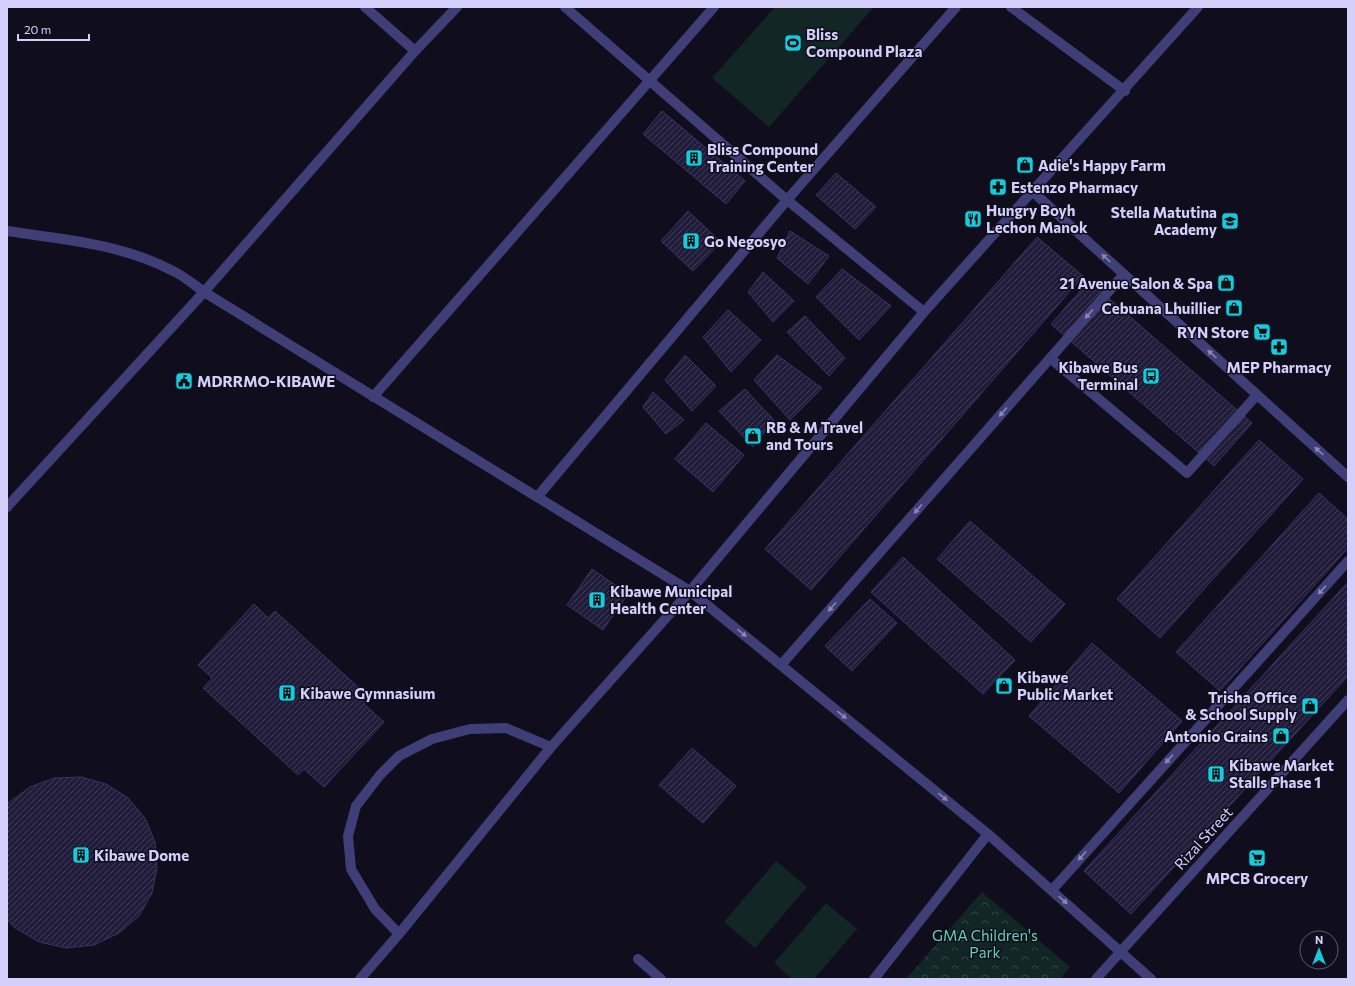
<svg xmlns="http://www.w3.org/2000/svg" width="1355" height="986" font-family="Commissioner,sans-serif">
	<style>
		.park { fill: url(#park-crowns) }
		.garden { fill: #122625 }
		.building { fill: url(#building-hatch); stroke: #3a3165 }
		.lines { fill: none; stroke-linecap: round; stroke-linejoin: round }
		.minor { stroke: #3f3e76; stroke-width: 10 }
		.oneway { fill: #8986b8 }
		.labels { text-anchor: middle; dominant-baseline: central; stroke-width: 3; stroke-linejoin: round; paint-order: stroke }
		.poi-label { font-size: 15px; font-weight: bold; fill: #d3cffa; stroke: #100e1c; text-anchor: start }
		.street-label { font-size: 15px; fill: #d3cffa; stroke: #100e1c }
		.park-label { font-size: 15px; fill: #64d1b4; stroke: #100e1c }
	</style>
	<defs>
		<pattern id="park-crowns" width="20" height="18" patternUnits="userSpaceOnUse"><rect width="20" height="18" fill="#122625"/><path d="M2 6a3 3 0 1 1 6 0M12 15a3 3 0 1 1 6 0" fill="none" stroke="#344446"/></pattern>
		<pattern id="building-hatch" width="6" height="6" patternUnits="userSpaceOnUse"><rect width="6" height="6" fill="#221c3b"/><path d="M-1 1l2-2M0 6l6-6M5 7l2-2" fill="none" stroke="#413c58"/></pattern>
	</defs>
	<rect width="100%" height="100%" fill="#100e1c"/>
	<!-- park -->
	<path class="park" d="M982,892L1070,967L1060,979H906Z"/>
	<!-- garden -->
	<path class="garden" d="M775,7H874L769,127L712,78Z
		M776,861L807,887L755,948L724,922Z
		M826,903L857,929L814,979H792L774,963Z"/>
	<!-- building -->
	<path class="building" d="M662,111L745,181L726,204L643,134Z
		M836,173L876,207L855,229L816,195Z
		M688,211L721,242L693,271L661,241Z
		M790,231L829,256L808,284L777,258Z
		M1037,237L1083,276L811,590L765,549Z
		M842,269L891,306L859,340L816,297Z
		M763,272L794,301L773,322L748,292Z
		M1089,281L1252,423L1214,466L1051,324Z
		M728,310L761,340L731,372L703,337Z
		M805,316L845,358L829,376L787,332Z
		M685,355L716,386L692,411L665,380Z
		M777,355L822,388L790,420L754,380Z
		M745,389L774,420L753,447L719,411Z
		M653,392L684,420L666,434L643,407Z
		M706,423L744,455L713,492L675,459Z
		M1259,440L1303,479L1160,638L1117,599Z
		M1319,493L1348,519V548L1220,691L1176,652Z
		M970,521L1065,604L1031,642L937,559Z
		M903,557L1015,660L983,694L871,592Z
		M592,569L628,594L603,630L567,605Z
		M1348,582V676L1131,914L1084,871Z
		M870,599L897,623L852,671L825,646Z
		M254,604L268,618L275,611L370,698L364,704L384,722L324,787L304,769L298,775L203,688L212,678L198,665Z
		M1092,643L1182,721L1119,793L1029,716Z
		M692,748L736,786L703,823L659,785Z
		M81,777L106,784L128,798L145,818L155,842L157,868L152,893L139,916L119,933L94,945L66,948L39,942L15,928L7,919V804L30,787L54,778Z"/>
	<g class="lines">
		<!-- minor -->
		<path class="minor" d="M365,7L415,51
			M1011,7L1125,91
			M1032,191L1348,477
			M7,231C62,239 121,244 171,270C183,275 194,285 204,292L690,591L988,834L1151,979
			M924,312L787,200L956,7
			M1050,358L1187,473L1257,395
			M373,397L714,7
			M538,496L787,200L565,7
			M7,507L204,292L415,51L457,7
			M781,665L1124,274
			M1052,890L1348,561
			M399,934L551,747
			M638,959L661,979
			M360,979L399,934L375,909L351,869L348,836L356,806L380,775L399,756L432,739L470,729L506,728L551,747L690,591L924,312L1198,7
			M874,979L988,834
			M1096,979L1348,700"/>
	</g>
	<!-- one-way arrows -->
	<defs><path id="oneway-solid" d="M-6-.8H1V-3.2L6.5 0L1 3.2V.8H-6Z"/></defs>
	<g class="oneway">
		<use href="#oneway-solid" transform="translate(1106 258) rotate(-138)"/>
		<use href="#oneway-solid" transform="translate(1089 314) rotate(131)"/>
		<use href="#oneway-solid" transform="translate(1212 354) rotate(-138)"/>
		<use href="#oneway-solid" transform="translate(1003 412) rotate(131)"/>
		<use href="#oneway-solid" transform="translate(1319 451) rotate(-138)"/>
		<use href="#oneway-solid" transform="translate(918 509) rotate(131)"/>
		<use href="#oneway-solid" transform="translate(1322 590) rotate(132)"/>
		<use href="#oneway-solid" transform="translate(832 607) rotate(131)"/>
		<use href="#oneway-solid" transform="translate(742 633) rotate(39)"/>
		<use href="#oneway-solid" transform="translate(842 715) rotate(39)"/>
		<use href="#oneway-solid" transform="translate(1169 759) rotate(132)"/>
		<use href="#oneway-solid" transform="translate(943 797) rotate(39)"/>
		<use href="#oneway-solid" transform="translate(1082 856) rotate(132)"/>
		<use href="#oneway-solid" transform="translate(1063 900) rotate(42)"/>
	</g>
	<!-- icons -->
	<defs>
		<symbol id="stadium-square" viewBox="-11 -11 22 22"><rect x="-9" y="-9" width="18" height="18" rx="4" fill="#18cadc" stroke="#100e1c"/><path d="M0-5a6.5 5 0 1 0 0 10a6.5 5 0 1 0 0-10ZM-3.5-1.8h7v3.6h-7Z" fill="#111"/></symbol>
		<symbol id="building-square" viewBox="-11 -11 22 22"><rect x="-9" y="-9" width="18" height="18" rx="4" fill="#18cadc" stroke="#100e1c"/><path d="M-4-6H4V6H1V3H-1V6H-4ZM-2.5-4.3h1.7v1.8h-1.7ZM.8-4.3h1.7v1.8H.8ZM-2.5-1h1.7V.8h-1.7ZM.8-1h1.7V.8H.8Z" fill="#111"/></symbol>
		<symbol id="shop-square" viewBox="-11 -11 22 22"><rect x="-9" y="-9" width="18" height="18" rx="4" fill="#18cadc" stroke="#100e1c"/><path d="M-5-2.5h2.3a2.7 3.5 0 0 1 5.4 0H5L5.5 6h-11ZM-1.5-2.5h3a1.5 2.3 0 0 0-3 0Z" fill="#111"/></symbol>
		<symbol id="pharmacy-square" viewBox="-11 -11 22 22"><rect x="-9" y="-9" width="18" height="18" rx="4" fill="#18cadc" stroke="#100e1c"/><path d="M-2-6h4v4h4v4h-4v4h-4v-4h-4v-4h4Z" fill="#111"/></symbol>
		<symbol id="restaurant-square" viewBox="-11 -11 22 22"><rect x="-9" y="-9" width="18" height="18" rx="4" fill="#18cadc" stroke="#100e1c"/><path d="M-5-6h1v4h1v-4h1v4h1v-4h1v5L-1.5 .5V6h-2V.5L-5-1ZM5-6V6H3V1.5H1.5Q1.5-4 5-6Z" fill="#111"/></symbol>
		<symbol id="school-square" viewBox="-11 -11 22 22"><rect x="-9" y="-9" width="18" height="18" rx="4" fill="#18cadc" stroke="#100e1c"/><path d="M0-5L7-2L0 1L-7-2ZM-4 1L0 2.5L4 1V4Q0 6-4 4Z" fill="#111"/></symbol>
		<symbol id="supermarket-square" viewBox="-11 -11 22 22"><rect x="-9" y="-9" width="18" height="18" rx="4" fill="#18cadc" stroke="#100e1c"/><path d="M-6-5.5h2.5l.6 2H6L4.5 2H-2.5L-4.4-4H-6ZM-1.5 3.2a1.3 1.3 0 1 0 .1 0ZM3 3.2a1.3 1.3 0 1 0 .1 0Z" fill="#111"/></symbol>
		<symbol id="bus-square" viewBox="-11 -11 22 22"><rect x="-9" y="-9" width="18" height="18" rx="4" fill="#18cadc" stroke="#100e1c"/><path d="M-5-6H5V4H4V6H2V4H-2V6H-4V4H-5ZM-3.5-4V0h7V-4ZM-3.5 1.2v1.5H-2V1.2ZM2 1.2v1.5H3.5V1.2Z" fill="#111"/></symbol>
		<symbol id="civic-square" viewBox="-11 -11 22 22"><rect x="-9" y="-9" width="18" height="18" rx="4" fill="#18cadc" stroke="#100e1c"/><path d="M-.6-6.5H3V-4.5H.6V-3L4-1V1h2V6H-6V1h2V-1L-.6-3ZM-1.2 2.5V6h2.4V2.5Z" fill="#111"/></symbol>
	</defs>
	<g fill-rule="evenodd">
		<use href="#stadium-square" x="783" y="33" width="20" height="20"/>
		<use href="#building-square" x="684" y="148" width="20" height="20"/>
		<use href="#shop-square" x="1015" y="155" width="20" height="20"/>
		<use href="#pharmacy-square" x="988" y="177" width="20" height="20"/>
		<use href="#restaurant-square" x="963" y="209" width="20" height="20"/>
		<use href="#school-square" x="1220" y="211" width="20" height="20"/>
		<use href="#building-square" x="681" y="231" width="20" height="20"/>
		<use href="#shop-square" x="1216" y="273" width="20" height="20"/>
		<use href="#shop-square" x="1224" y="298" width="20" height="20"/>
		<use href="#supermarket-square" x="1252" y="322" width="20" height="20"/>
		<use href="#pharmacy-square" x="1269" y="337" width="20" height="20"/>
		<use href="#bus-square" x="1141" y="366" width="20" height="20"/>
		<use href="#civic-square" x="174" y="371" width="20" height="20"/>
		<use href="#shop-square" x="743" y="426" width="20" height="20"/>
		<use href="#building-square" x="587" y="590" width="20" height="20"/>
		<use href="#shop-square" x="994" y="676" width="20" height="20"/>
		<use href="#building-square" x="277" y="683" width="20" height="20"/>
		<use href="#shop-square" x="1300" y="696" width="20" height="20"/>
		<use href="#shop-square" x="1271" y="726" width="20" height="20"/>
		<use href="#building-square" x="1206" y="764" width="20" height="20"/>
		<use href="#building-square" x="71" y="845" width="20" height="20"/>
		<use href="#supermarket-square" x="1247" y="848" width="20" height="20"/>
	</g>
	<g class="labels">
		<!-- poi labels -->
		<g class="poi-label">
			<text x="806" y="34">Bliss<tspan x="806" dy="17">Compound Plaza</tspan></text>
			<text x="707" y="149">Bliss Compound<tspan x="707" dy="17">Training Center</tspan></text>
			<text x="1038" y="165">Adie's Happy Farm</text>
			<text x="1011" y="187">Estenzo Pharmacy</text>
			<text x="986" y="210">Hungry Boyh<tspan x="986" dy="17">Lechon Manok</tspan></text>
			<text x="1217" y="212" text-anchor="end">Stella Matutina<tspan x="1217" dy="17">Academy</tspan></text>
			<text x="704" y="241">Go Negosyo</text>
			<text x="1213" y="283" text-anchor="end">21 Avenue Salon &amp; Spa</text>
			<text x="1221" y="308" text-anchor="end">Cebuana Lhuillier</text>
			<text x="1249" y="332" text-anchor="end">RYN Store</text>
			<text x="1138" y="367" text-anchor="end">Kibawe Bus<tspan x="1138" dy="17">Terminal</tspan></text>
			<text x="1279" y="367" text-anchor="middle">MEP Pharmacy</text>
			<text x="197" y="381">MDRRMO-KIBAWE</text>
			<text x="766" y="427">RB &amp; M Travel<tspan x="766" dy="17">and Tours</tspan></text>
			<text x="610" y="591">Kibawe Municipal<tspan x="610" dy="17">Health Center</tspan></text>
			<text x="1017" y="677">Kibawe<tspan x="1017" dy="17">Public Market</tspan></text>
			<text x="300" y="693">Kibawe Gymnasium</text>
			<text x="1297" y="697" text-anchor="end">Trisha Office<tspan x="1297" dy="17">&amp; School Supply</tspan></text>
			<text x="1268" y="736" text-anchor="end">Antonio Grains</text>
			<text x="1229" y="765">Kibawe Market<tspan x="1229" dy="17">Stalls Phase 1</tspan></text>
			<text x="94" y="855">Kibawe Dome</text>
			<text x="1257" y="878" text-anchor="middle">MPCB Grocery</text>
		</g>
		<!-- street labels -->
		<g class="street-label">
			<text transform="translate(1203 838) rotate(-48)">Rizal Street</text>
		</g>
		<!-- park labels -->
		<g class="park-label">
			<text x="985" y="935">GMA Children's<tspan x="985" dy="17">Park</tspan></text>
		</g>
	</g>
	<!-- border -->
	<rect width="1355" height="986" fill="none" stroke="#d3cffa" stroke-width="16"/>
	<!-- north arrow -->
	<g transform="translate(1319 950)"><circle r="19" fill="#100e1c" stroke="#5e5b75"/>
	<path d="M0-3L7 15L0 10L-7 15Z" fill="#18cadc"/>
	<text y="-6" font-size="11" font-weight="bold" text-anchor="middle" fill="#d3cffa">N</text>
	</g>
	<!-- scale -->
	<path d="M18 34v6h71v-6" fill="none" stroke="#d3cffa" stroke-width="2"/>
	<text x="24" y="34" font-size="12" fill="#d3cffa" stroke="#100e1c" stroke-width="3" paint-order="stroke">20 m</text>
</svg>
